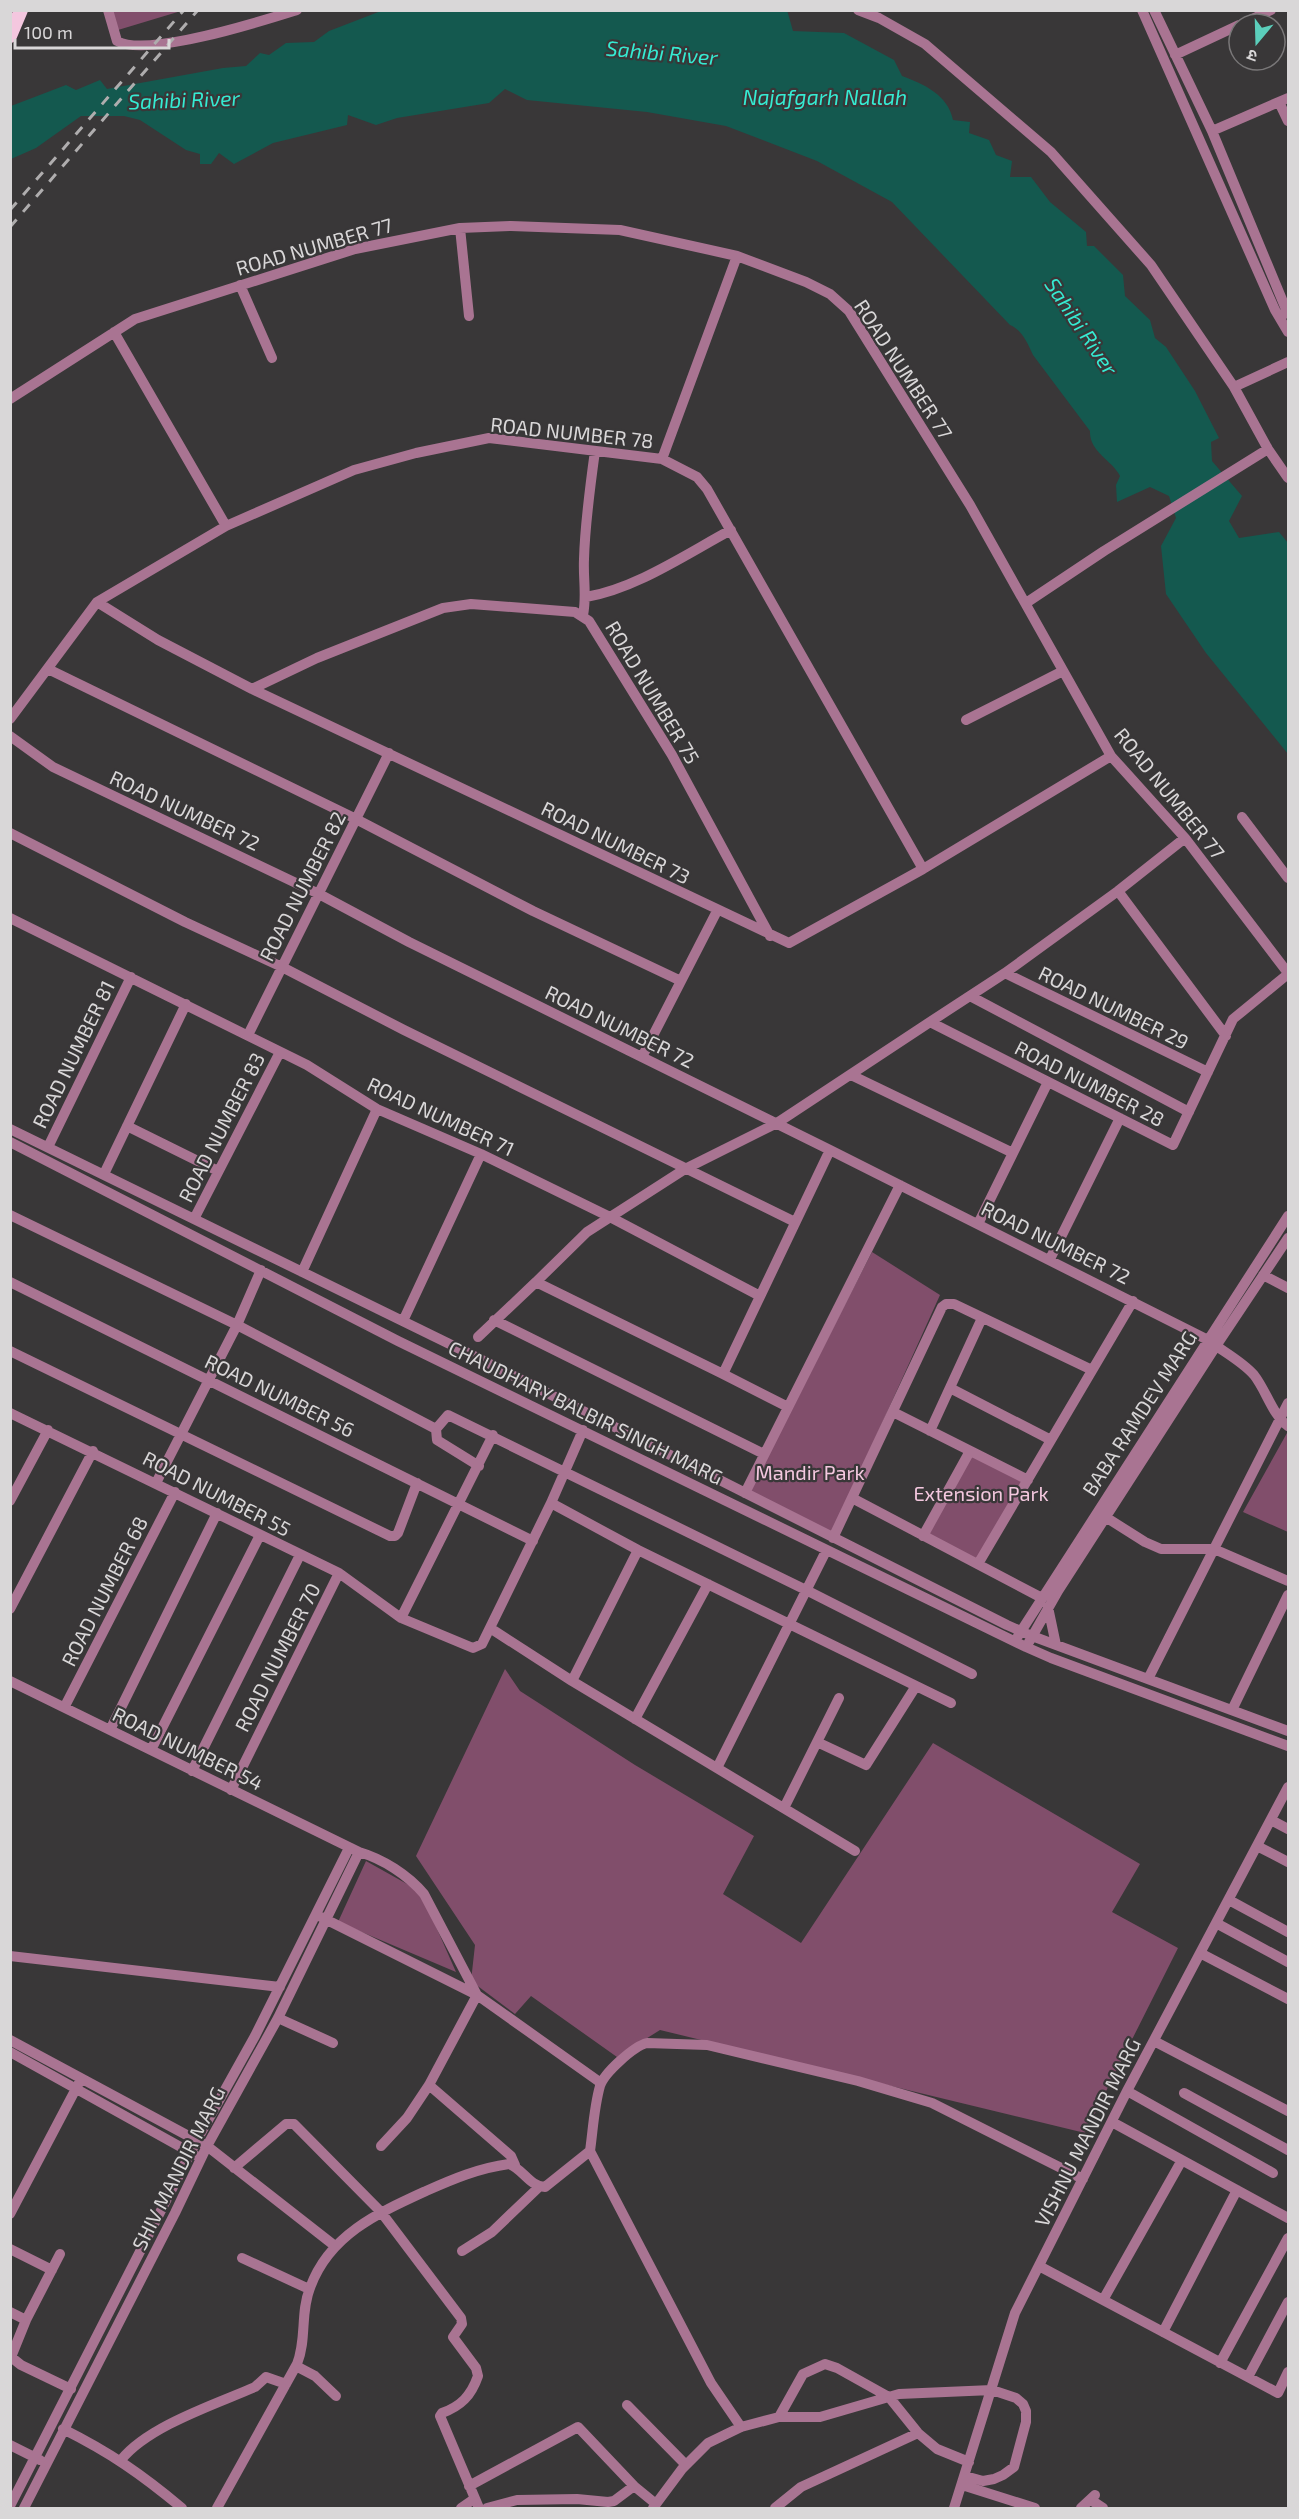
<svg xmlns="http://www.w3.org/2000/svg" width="1299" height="2519" font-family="'Exo 2','Noto Sans Devanagari',sans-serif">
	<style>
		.green { fill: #814e6b }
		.water { fill: #14594f }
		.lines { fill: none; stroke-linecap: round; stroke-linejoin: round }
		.minor { stroke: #a97492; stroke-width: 10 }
		.major { stroke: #f4c7df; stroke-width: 14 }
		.rail { stroke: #afadae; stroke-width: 3; stroke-dasharray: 10 10; stroke-linecap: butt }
		.labels { text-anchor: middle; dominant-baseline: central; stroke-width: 4.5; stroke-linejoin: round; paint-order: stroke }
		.street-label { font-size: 20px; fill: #d9d7d8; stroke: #393738 }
		.park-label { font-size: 20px; fill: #f4c8df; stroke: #393738 }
		.water-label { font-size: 21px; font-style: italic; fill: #35ebd2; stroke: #393738 }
	</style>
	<rect width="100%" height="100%" fill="#393738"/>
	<!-- green -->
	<path class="green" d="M112,10L181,11L118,30Z
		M872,1252L940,1295L832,1534L749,1491Z
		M1287,1433L1288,1434V1532L1243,1512Z
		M970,1451L1022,1482L977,1559L923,1536Z
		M505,1669L520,1691L635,1765L754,1836L723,1894L801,1943L933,1743L1140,1864L1112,1912L1178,1948L1085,2133L660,2030L617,2057L531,1996L515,2014L471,1981L475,1945L416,1856Z
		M366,1861L416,1889L426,1904L456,1972L338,1922Z"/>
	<!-- water -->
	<path class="water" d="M787,10L793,31L844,33L894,60L902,76C924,84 948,95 953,120L970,122L969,133L989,140L996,155L1012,161L1010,177H1031L1050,202L1086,232L1087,246H1094L1123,275L1125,296L1150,320L1155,338L1166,347L1195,391L1219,438L1211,442L1212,461L1242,496L1229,521L1239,538L1279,532L1288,543V754L1206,653L1166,594L1161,546L1176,518L1169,496L1150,487L1117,502L1116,485L1120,476C1112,460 1089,452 1090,431L1033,355C1028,344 1022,330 1010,325L892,202L817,161L726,126L647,112L527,100L505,89L489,103L397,118L376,125L348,115L347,125L273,143L234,164L219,153L211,164H200V154L186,150L140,120L124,116H81L36,148L11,159V106L66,85L76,90L100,80L107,89L223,68L246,66L260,53L269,55L286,43L314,42L329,31L381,11Z"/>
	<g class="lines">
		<!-- minor -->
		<path class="minor" d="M108,10L117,41C147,58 262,21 297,10
			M858,10L879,18L925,44L1051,152L1151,265L1234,387
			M1142,10L1275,310L1288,332
			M1154,10L1212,131L1288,314
			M1242,24L1271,10
			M1175,55L1239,25
			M1279,102L1288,121
			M1212,131L1288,98
			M460,228L469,316
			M240,285L272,358
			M114,332L226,526
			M1288,362L1234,387L1268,449L1288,478
			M10,399L135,319L355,249L460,228L511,226L620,230L737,256L806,282L830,294L849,311L970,505L1111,756L1185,838L1288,973
			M662,459L737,256
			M586,597C637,588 686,554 731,530
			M97,602L158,640L252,689L789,943L923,869L1111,756
			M1026,603L1104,551L1268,449
			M583,615C587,596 583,580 584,559C585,523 590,487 595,451
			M48,669L352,817L533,911L681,981
			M252,689L317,658L443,608L471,604L575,612L589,621L672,755L770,936
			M10,719L97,602L226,526L354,470L416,453L489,438L662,459L697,477L707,489L923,869
			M966,720L1063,671
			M10,736L53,767L319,894L409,942L830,1150L1208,1340C1222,1351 1242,1361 1254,1375C1266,1390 1273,1416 1288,1426
			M1242,817L1288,878
			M10,833L185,922L282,967L404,1030L795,1222
			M1118,891L1226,1036
			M10,918L307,1065L377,1109L481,1154L610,1217L760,1296
			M1005,973L1208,1072
			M970,996L1189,1112
			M930,1022L1173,1145L1233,1019L1288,974
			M248,1035L389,753
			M642,1057L717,911
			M851,1075L1013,1153
			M127,1126L218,1171
			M10,1129L470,1354L1007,1625L1032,1636L1288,1731
			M10,1142L398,1341L1026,1647L1051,1658L1288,1746
			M48,1147L131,977
			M104,1174L186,1004
			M10,1215L237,1325L436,1429
			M194,1219L280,1052
			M978,1224L1048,1082
			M1050,1259L1120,1118
			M302,1272L377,1109
			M1263,1275L1288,1288
			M10,1282L533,1541
			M536,1282L587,1232L685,1169L777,1123L930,1022L1005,973L1118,891L1185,838
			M494,1320L764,1454
			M403,1321L481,1154
			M478,1337L536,1282L723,1374L830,1150
			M10,1351L390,1536H395L398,1533L417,1483
			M723,1374L788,1407
			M950,1388L1051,1440
			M893,1412L1028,1480
			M10,1413L339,1573L401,1618
			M930,1431L982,1318
			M493,1435L401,1618L473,1648L482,1644L551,1503L583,1430
			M479,1466L437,1440L436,1429L448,1415L806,1590L972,1674
			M156,1483L237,1325L261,1270
			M745,1493L900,1185
			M852,1498L1042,1598
			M10,1501L48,1430
			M551,1503L638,1550L951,1703
			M1107,1518L1145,1542L1161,1549H1214L1288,1581
			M923,1536L970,1451
			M833,1538L942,1307L946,1304H954L1092,1370
			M978,1564L1133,1301
			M1048,1607L1056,1645
			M10,1609L93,1451
			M490,1628L572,1681L855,1851
			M1018,1636L1288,1216
			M1029,1642L1058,1591L1216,1346L1288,1238
			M1148,1679L1288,1403
			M10,1681L359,1852L278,2018L207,2146L175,2213L24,2508
			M572,1681L638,1550
			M65,1706L175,1492
			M1232,1710L1288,1595
			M635,1719L708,1584
			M110,1730L217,1513
			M817,1742L866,1765L916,1686
			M151,1750L260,1535
			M717,1768L826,1551
			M192,1771L300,1555
			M231,1790L339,1573
			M784,1808L839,1698
			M1271,1820L1288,1829
			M1257,1846L1288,1862
			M359,1852C383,1859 408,1875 424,1894L477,1995L429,2085L407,2118L381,2146
			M1229,1900L1288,1932
			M321,1917L477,1995L601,2083
			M1216,1923L1288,1962
			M1200,1953L1288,1999
			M10,1956L280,1987
			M278,2018L333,2043
			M10,2040L207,2146L335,2246
			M1154,2041L1288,2111
			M10,2052L195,2155
			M429,2085L511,2156L515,2165
			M1127,2091L1273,2173
			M1184,2093L1288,2150
			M1112,2122L1288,2218
			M590,2151L711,2383L741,2427
			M234,2168L286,2124H294L381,2212L461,2318L462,2324L453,2337L476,2368L478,2376C471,2396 461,2406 442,2413L440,2416L479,2508
			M10,2214L80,2081
			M10,2249L52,2270
			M462,2251L492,2232L539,2187
			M60,2254L26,2320L11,2357L21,2365L71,2389
			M242,2258L309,2289
			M1039,2266L1278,2393L1288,2372
			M1103,2300L1182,2160
			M10,2312L26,2320
			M1163,2332L1237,2190
			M1220,2363L1288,2238
			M296,2366L315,2376L336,2396
			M1248,2377L1288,2302
			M627,2405L686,2465
			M779,2417L803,2374L825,2364L837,2368L889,2397L918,2433L937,2449L969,2462
			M63,2429C111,2453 141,2474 182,2508
			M10,2445L40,2460
			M121,2460C148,2426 216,2404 255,2387L266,2377L286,2384
			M962,2485L1035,2508
			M469,2486L578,2427L634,2486
			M1091,2500L1103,2508
			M10,2506L197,2140L255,2036L349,1848
			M217,2508L297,2364C307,2339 300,2313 310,2288C329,2235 378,2213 426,2191C453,2179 479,2168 509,2164C522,2168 530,2187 545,2187L590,2151C593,2130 594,2107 600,2086C604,2073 634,2046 647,2043L707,2045L858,2081L932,2103L1083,2179
			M461,2508L474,2499
			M487,2508L517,2500L577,2499L608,2502L614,2501L634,2486L656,2504
			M653,2508L682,2469L708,2443L741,2427L779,2417H820L899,2394L992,2390L1016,2398L1023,2404L1026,2411V2422L1014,2467L1003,2475L994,2479L983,2481L965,2476
			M775,2508L801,2487L918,2433
			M954,2508L1015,2313L1127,2091L1288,1787
			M1081,2508L1095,2495"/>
		<!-- major -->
		<path class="major" d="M10,36L21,10"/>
		<!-- rail -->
		<path class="rail" d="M10,210L184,10
			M10,227L198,10"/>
	</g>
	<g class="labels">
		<!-- street labels -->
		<g class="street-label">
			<text transform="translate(314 246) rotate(-16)">ROAD NUMBER 77</text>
			<text transform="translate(904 369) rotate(57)">ROAD NUMBER 77</text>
			<text transform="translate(572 432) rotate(6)">ROAD NUMBER 78</text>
			<text transform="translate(653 692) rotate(59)">ROAD NUMBER 75</text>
			<text transform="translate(1170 793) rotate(51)">ROAD NUMBER 77</text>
			<text transform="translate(185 810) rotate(25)">ROAD NUMBER 72</text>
			<text transform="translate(616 842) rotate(26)">ROAD NUMBER 73</text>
			<text transform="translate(302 886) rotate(-63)">ROAD NUMBER 82</text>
			<text transform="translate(1114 1007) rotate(26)">ROAD NUMBER 29</text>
			<text transform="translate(620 1026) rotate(26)">ROAD NUMBER 72</text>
			<text transform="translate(73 1054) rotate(-64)">ROAD NUMBER 81</text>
			<text transform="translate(1090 1083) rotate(27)">ROAD NUMBER 28</text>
			<text transform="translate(441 1116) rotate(25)">ROAD NUMBER 71</text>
			<text transform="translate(221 1127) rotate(-63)">ROAD NUMBER 83</text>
			<text transform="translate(1056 1242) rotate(26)">ROAD NUMBER 72</text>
			<text transform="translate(280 1395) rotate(26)">ROAD NUMBER 56</text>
			<text transform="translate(586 1412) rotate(26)">CHAUDHARY BALBIR SINGH MARG</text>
			<text transform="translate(1139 1413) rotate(-57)">BABA RAMDEV MARG</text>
			<text transform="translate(217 1493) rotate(27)">ROAD NUMBER 55</text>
			<text transform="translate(104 1591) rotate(-63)">ROAD NUMBER 68</text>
			<text transform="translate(277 1657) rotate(-63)">ROAD NUMBER 70</text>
			<text transform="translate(188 1748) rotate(26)">ROAD NUMBER 54</text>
			<text transform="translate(1087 2132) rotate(-63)">VISHNU MANDIR MARG</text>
			<text transform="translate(178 2168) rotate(-63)">SHIV MANDIR MARG</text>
		</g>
		<!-- park labels -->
		<g class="park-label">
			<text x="810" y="1472">Mandir Park</text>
			<text x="981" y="1493">Extension Park</text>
		</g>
		<!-- water labels -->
		<g class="water-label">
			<text transform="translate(662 52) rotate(5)">Sahibi River</text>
			<text x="825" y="96">Najafgarh Nallah</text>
			<text transform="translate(184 99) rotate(-2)">Sahibi River</text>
			<text transform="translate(1082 326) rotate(56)">Sahibi River</text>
		</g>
	</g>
	<!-- border -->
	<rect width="1299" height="2519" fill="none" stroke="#d9d7d8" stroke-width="24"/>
	<!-- north arrow -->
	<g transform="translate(1257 42) rotate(199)"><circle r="28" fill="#393738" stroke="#797778" stroke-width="1.5"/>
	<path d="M0-4.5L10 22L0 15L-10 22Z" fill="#5bcebb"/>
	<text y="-9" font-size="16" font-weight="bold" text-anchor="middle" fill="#d9d7d8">उ</text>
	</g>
	<!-- scale -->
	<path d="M15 39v9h154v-9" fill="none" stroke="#d9d7d8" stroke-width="3"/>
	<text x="24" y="39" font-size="18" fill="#d9d7d8" stroke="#393738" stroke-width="4.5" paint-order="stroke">100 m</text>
</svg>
